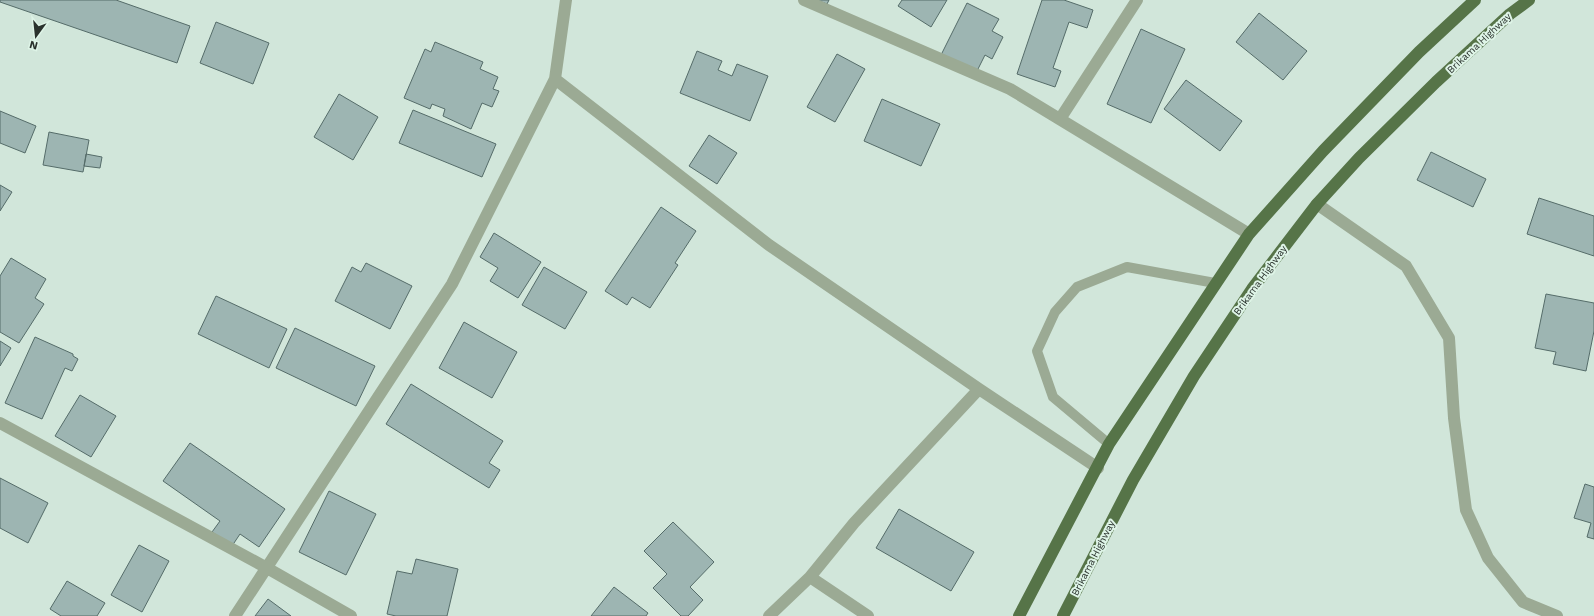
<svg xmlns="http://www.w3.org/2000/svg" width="1594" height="616" font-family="'Work Sans',sans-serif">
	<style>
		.building { fill: #9db5b2; stroke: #556c69 }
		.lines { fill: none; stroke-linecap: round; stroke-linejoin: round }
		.service { stroke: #9baa94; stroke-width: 10 }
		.minor { stroke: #9baa94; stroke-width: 12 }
		.trunk { stroke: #567448; stroke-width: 12 }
		.labels { text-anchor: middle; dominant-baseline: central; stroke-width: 4; stroke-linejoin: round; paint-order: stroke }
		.street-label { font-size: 10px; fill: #2a322d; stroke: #def4e7 }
	</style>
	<rect width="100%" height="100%" fill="#d1e6da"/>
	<!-- building -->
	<path class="building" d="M0,0H116L190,26L177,63L0,2Z
		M816,0H829L827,4Z
		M902,0H947L931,27L898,6Z
		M1042,0H1064L1093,10L1087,28L1069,22L1053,68L1061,71L1055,87L1017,74Z
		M967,3L999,19L992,31L1003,37L992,59L985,55L976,73L941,55Z
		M1259,13L1307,51L1283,80L1236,42Z
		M216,22L269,43L253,84L200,63Z
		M1141,29L1185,49L1151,123L1107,104Z
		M435,42L483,62L480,69L498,77L493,89L499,91L492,107L482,103L471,129L443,116L445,109L432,104L430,109L404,98L425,49L431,52Z
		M697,51L722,61L718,70L732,76L737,64L768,76L750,121L680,93Z
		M837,54L865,69L835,122L807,107Z
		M1186,80L1242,121L1220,151L1164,109Z
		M339,94L378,117L353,160L314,137Z
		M882,99L940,124L921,166L864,141Z
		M413,110L496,144L482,177L399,143Z
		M0,111L36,126L25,153L0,143Z
		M49,132L89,140L83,172L43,165Z
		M709,135L737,153L717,184L689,166Z
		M1431,152L1486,179L1473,207L1417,180Z
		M86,154L102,157L100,168L84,166Z
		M0,185L12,192L0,211Z
		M1539,198L1594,216V256L1527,234Z
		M661,207L696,231L675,263L678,265L650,308L632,297L627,305L605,291Z
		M494,233L541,262L518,298L490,281L498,268L480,257Z
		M11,258L46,279L35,298L44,304L19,343L0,332V276Z
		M366,263L412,286L390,329L335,301L352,267L361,272Z
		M544,267L587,292L565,329L522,305Z
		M1546,294L1594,303V331L1586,371L1553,364L1556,352L1535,348Z
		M216,296L287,329L269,368L198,334Z
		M464,322L517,352L492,398L439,368Z
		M295,328L375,366L356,406L276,368Z
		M35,337L73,354V356L78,359L72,371L65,368L42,419L5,403Z
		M0,341L11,348L0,366Z
		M411,384L503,441L489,463L500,470L489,488L386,424Z
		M80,395L116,416L91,457L55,436Z
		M190,443L285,509L259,547L240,534L232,546L212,532L220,521L163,481Z
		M0,478L48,503L28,543L0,528Z
		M1585,484L1594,487V539L1587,537L1591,523L1574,518Z
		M329,491L376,514L346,575L299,552Z
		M899,509L974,552L951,591L876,548Z
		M673,522L714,562L690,587L703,600L688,616H681L653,588L667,574L644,551Z
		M139,545L169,561L142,612L111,595Z
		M416,559L458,569L447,616H396L387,614L397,571L412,574Z
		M67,581L105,603L97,616H61L50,609Z
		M614,587L648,613L646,616H591Z
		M268,599L291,616H255Z"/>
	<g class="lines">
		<!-- service -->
		<path class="service" d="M1109,444L1053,397L1037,351L1055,312L1077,287L1127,267L1215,283"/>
		<!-- minor -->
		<path class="minor" d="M804,0L1010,89L1249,234
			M555,79L769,245L979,389L1098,468
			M1060,119L1137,0
			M1317,204L1406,266L1449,338L1454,418L1466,510L1488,558L1523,602L1557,616
			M0,423L267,568L351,616
			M810,577L868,616
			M235,616L452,284L555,79L566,0
			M769,616L810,577L854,523L979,389"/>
		<!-- trunk -->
		<path class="trunk" d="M1019,616L1109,444L1249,234L1323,151L1419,52L1475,0
			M1063,616L1133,480L1194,376L1252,289L1317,204L1359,158L1436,82L1510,14L1529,0"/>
	</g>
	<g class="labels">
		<!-- street labels -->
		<g class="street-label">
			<text transform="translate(1479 43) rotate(-43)">Brikama Highway</text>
			<text transform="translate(1260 280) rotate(-54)">Brikama Highway</text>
			<text transform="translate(1093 558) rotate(-63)">Brikama Highway</text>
		</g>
	</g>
	<!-- north arrow -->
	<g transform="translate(36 36) rotate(195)" stroke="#def4e7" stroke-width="3" paint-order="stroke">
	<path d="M0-3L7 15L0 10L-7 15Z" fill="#2a322d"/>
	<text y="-6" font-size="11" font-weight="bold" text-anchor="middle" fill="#2a322d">N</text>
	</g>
</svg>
